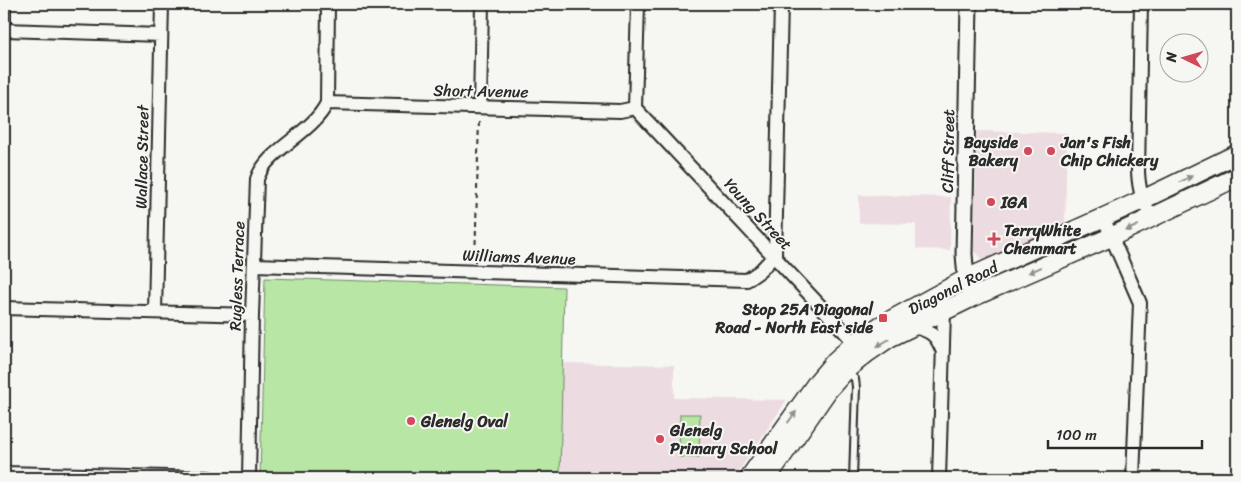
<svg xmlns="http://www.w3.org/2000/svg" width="1241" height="482" font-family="Sriracha,sans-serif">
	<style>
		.built { fill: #ecdce1 }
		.green { fill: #b7e6a5; stroke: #718868 }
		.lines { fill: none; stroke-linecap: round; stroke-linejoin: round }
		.service-casing { stroke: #2b2b2b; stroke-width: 10 }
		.minor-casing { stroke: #2b2b2b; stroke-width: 16 }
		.tertiary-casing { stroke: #2b2b2b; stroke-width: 19 }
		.secondary-casing { stroke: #2b2b2b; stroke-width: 21 }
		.path { stroke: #2b2b2b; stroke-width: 2; stroke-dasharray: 5 4; stroke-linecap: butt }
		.service { stroke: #f6f6f2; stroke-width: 6 }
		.minor { stroke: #f6f6f2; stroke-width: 12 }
		.tertiary { stroke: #f6f6f2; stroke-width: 15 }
		.secondary { stroke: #f6f6f2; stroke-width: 18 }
		.oneway { fill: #90908e }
		.poi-dot { fill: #d1495b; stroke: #f6f6f2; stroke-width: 2 }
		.labels { text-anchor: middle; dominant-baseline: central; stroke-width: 4; stroke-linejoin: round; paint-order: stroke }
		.street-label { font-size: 16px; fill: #2b2b2b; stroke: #f6f6f2 }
		.poi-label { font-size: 16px; font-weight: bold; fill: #2b2b2b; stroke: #f6f6f2; text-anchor: start }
	</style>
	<rect width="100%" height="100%" fill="#f6f6f2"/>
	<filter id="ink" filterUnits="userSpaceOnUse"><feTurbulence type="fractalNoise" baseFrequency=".02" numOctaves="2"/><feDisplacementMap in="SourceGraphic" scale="10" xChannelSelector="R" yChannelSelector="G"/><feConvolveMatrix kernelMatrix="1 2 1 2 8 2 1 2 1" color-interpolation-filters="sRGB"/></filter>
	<g filter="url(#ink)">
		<!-- built -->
		<path class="built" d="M977,131L1067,133L1065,224L985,263L974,251Z
			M859,195L951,197L950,250L916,249V224L859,223Z
			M562,363L674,365V398L787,400L734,478H560Z"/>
		<!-- green -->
		<path class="green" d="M265,278L564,287L560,478H260Z
			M680,414H700L699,458L679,457Z"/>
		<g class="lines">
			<defs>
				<path id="service" d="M847,371L855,379L856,387L853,478"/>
				<path id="minor" d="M1141,4L1138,172C1139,192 1143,201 1152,218
					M4,28V4
					M4,30L161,35
					M327,103L620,111L635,108
					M480,107L482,4
					M635,108L855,343
					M635,108L638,4
					M1103,217L1140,303L1133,478
					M254,265L747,280L760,271L775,255L781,4
					M4,308L252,315
					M155,312L162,4
					M913,327C929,330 936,334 942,350
					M4,473L209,478
					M249,478L252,315L257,179C267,149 312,134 327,103L328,4
					M939,478L944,311"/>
				<path id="tertiary" d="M969,4L964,254L966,279L973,297"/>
				<path id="secondary" d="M749,478L818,381L835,361L855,343L880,326L966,279L1142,200L1237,154
					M767,478L828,390L846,370L867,353L889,338L973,297L1111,237L1237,177"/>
			</defs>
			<!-- service casing -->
			<use href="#service" class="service-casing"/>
			<!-- minor casing -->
			<use href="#minor" class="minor-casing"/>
			<!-- tertiary casing -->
			<use href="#tertiary" class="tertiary-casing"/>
			<!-- secondary casing -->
			<use href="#secondary" class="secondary-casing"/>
			<!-- path -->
			<path class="path" d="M475,262L479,119"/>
			<!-- service -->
			<use href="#service" class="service"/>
			<!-- minor -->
			<use href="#minor" class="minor"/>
			<!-- tertiary -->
			<use href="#tertiary" class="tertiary"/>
			<!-- secondary -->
			<use href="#secondary" class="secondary"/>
		</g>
		<!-- one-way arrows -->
		<defs><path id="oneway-solid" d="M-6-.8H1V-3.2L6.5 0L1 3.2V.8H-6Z" transform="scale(1.25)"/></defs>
		<g class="oneway">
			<use href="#oneway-solid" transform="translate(1186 179) rotate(-26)"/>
			<use href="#oneway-solid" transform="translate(1132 228) rotate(155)"/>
			<use href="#oneway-solid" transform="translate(1035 270) rotate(156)"/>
			<use href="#oneway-solid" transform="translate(883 343) rotate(148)"/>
			<use href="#oneway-solid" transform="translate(792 417) rotate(-54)"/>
		</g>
	</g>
	<!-- markers -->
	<g class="poi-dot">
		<circle cx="1028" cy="151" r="5"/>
		<circle cx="1051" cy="151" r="5"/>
		<circle cx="991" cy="202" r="5"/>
		<path d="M991.5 231.5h5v5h5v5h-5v5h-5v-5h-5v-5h5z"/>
		<rect x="878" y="313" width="10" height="10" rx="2.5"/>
		<circle cx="411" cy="421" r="5"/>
		<circle cx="660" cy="439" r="5"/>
	</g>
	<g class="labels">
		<!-- street labels -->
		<g class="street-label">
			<text transform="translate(481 91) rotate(1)">Short Avenue</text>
			<text transform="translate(948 151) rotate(-89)">Cliff Street</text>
			<text transform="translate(142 157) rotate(-89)">Wallace Street</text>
			<text transform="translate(758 214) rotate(47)">Young Street</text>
			<text transform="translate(519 257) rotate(2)">Williams Avenue</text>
			<text transform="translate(237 276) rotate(-88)">Rugless Terrace</text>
			<text transform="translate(953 288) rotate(-27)">Diagonal Road</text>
		</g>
		<!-- poi labels -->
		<g class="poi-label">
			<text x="1018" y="142" text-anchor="end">Bayside<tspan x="1018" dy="18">Bakery</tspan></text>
			<text x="1061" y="142">Jan's Fish<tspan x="1061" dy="18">Chip Chickery</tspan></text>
			<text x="1001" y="202">IGA</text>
			<text x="1004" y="230">TerryWhite<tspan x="1004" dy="18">Chemmart</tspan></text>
			<text x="873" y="309" text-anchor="end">Stop 25A Diagonal<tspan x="873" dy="18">Road - North East side</tspan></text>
			<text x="421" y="421">Glenelg Oval</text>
			<text x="670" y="430">Glenelg<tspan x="670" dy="18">Primary School</tspan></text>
		</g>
	</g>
	<!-- margin -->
	<rect width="1241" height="482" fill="none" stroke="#f6f6f2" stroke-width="20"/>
	<rect x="10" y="10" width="1221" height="462" fill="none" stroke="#2b2b2b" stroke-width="2" filter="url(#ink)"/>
	<!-- north arrow -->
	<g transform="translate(1184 58) rotate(275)"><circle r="24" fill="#f6f6f2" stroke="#a5a5a2"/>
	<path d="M0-4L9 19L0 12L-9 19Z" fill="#d1495b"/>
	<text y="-8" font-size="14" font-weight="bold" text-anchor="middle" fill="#2b2b2b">N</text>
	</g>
	<!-- scale -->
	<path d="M1048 440v8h154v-8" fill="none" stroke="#2b2b2b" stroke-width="2.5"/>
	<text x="1056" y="440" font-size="15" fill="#2b2b2b" stroke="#f6f6f2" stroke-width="4" paint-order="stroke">100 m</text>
</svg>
